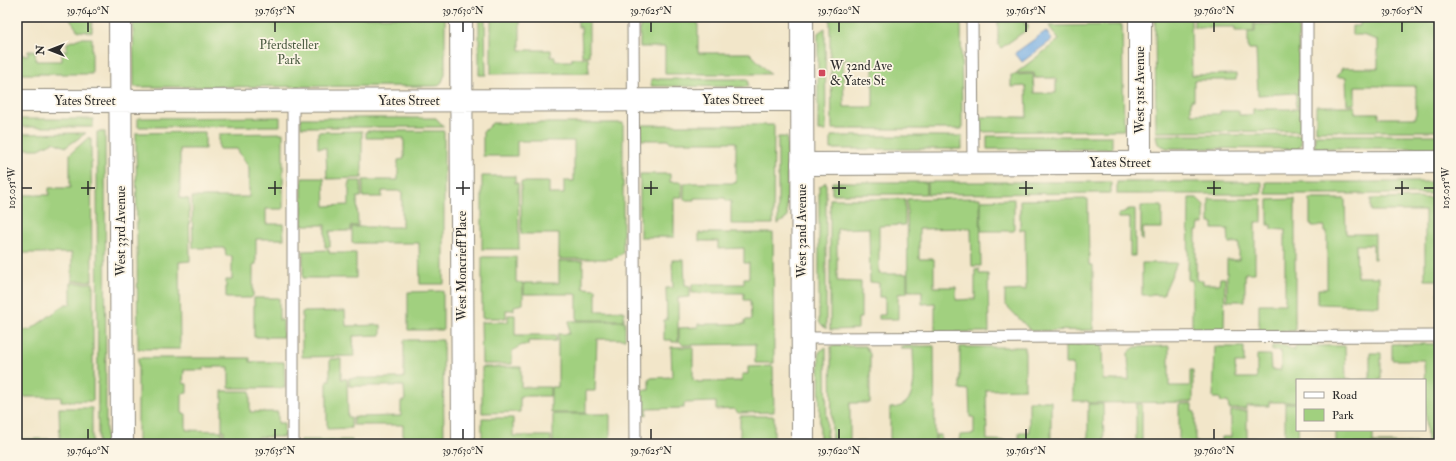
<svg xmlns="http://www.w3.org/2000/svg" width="1456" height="461" font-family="'IM FELL Double Pica',serif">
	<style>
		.green { fill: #a1d07f; stroke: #667e55 }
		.water { fill: #74ade4; stroke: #506c88 }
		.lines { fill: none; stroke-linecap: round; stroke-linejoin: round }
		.service-casing { stroke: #8e887a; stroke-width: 13 }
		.minor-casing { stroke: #8e887a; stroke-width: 24 }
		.tertiary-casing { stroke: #8e887a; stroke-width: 24 }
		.service { stroke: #fff; stroke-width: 11 }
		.minor { stroke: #fff; stroke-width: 22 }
		.tertiary { stroke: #fff; stroke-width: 22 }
		.ticks { fill: none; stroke: #2b2b2b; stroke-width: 1.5 }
		.poi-dot { fill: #d1495b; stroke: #fcf5e5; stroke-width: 1.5 }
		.labels { text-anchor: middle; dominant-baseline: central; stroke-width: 3.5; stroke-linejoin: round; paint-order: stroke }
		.park-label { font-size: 13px; fill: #4e5d44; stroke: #fcf5e5 }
		.poi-label { font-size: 13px; fill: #2b2b2b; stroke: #fcf5e5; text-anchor: start }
		.street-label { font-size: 13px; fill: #2b2b2b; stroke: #fcf5e5 }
		.neatline { fill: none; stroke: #2b2b2b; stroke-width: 1.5 }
		.ticks-label { font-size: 10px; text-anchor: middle; fill: #2b2b2b }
	</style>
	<rect width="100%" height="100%" fill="#fcf5e5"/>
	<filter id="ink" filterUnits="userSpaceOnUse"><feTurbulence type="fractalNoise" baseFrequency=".025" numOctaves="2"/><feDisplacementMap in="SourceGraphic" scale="8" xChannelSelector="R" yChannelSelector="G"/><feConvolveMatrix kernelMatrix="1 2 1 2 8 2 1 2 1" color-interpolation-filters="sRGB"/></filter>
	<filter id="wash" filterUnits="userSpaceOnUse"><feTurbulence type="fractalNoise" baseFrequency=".012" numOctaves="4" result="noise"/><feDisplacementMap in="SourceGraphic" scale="16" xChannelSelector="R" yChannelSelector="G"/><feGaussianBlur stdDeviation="0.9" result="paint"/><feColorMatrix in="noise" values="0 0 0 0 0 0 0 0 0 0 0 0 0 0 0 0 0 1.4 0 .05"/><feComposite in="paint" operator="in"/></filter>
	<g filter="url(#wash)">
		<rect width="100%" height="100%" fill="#f2e6c9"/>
		<!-- green -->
		<path class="green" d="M65,17H92V32L78,31L69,18Z
			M133,17H445V74L442,82L437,86L134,87Z
			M479,17H485L486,75H479Z
			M491,17H520V50H551V57H555V61H572V58H588L589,73L491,74Z
			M521,17H599V20H589V56H582L581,27H578V20H521Z
			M640,17H698V53H750L770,74H665V47H640Z
			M830,17H961L962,129H832L831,61H843L844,107H873V60H830Z
			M1090,17H1123V22H1090Z
			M1155,17H1191L1192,75L1236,74V80H1194V100H1191V114H1220V111H1239V115H1253V109H1300L1301,131L1156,132Z
			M1286,17H1298L1299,107H1296V93L1258,95L1256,49H1248V32H1255V24H1278Z
			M1360,17H1439V131H1316V106H1355V113H1379V118H1416V86H1355V104H1347L1346,77H1337L1342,68H1378V40L1362,35H1352V26H1360Z
			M998,18H1024V24H1028V29L1001,48L998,45Z
			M1194,18H1254V31H1235V27H1194Z
			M1122,25L1124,130L978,132V117H1027L1026,86L1011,87V75L1033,74L1034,93H1056V78H1035L1034,73H1016L1059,40L1049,26Z
			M825,28L826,131H818V33Z
			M80,38H92V74H17V55H28V51H35L36,61H62V51H67V43Z
			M651,79H748V87L651,86Z
			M280,117V126L138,127V118Z
			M301,118H436L444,127H301Z
			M17,119H93V127H17Z
			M492,123H623V253L612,259H559V234H521V182H549V194H564V181H574V141H517V156H483V132Z
			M641,125H774L773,224H731V201H726L725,198H694V200H684V183H736V142H669V140H641Z
			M362,131V178L327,179L326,148H318V132Z
			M366,131H444V284H420L419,243H352V227H402V191H382V197H363V180H398V160L404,159V138H366Z
			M97,132H105L106,444H98Z
			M205,132V149H180V198L189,199L190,261L179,262L180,349H138L136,133Z
			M86,133L66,147L53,142L39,149H17V134Z
			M283,133V209H266V224H283L284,239H256V264L253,265V296L251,298H226V280H232V256H226L225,248H193L192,197H249V168L237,149H219V134Z
			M1156,135H1301V144L1298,149L1167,148L1158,144Z
			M1315,135H1439V148H1315Z
			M831,136H962V149H831Z
			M987,136H1112V149H987Z
			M89,137L91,139L92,281H72V253H17V191H23V195H49V188H70V154Z
			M778,137H787V218L778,224Z
			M640,174H670V182H682V197H674V237H640Z
			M482,176H515V183H518L519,249H482Z
			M302,178H324L325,206L349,205V181H361V197H357L358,226H351V231H330V247H325V225H302Z
			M826,182V329L819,322V187Z
			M832,182H926V194H832Z
			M927,182H1111V193L927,194Z
			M1117,182H1262V194H1117Z
			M1266,182H1439V194H1266Z
			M980,198L981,266H972L971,228L919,229V259H934V287H956V300L975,299V270L979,269V274H988L989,332H935V303L922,304V291H908L907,199Z
			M1189,198H1197L1204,205V224H1199L1198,231H1196V280H1203V284H1219L1220,278H1225L1224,331H1192V280H1188Z
			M1439,198V328H1438V280H1425V211H1371V199Z
			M830,199H905V225L879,226V274H907V293L898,294V319H879V315H885V297H879V283L870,282L869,228L837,229V281L861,282V318H858V329L830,330Z
			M1014,199V231H981V200Z
			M1088,199L1089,265H1093V330L1031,331L1005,304V291L1026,290L1025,230H1020V200Z
			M1209,199H1262V222H1255V273H1245V301H1227V260H1239V243H1229L1228,229H1213V223H1209Z
			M1295,199V331H1259V304H1285V230L1272,229V225H1268V200Z
			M1310,199H1345L1346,234H1375V259H1373V245H1356L1357,277H1379V306L1318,304V289H1327V232H1324V226H1312V224H1310Z
			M1141,206H1162V228H1143V240H1141Z
			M1129,209H1135V256H1130V218H1118V215Z
			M699,233H773L774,363H755V344L683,345L679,341V328L698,327V324H745V320H751L750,300H744V293H692V284H744V278H749V263H744V248L718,249V241H699Z
			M329,250V253H356V278H303V251Z
			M482,257H516V282L523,283V304L514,306V310H506V318H482Z
			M672,260H684L685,285L690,286V297L678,298V342H672V340H664V320H667L666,288H673Z
			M559,261H583V288L596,289V311H624V320H577V294H524V283H559Z
			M1142,263H1177L1163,295H1142Z
			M71,283H93V401H61V397H17V330H30L66,304H71Z
			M443,291V330H408V292Z
			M254,298H279V320H283V337H254Z
			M345,311L346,326L381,325V335L353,336L354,356L302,357V312Z
			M508,315H515V335H556V341H528V345H522L512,351V364H482L481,322H508Z
			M569,321H625V339H597L595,391H586V413H551V387H558V334H569Z
			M404,340H443L444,444H403V425H353V417L401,416V401H405L404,386H349V378H404Z
			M1102,344L1103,380H1129L1128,353L1135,347L1169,346V386H1190V370H1193V402L1088,403V401H1073V364H1065V345Z
			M1392,344H1439V444H1336V430H1373V443H1427L1424,360H1392Z
			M831,346H865L870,354V403H850V442H890V408C921,408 913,371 913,349H901V346H934L935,444H832Z
			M1272,346H1286L1294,351L1296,346H1345L1346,380H1297V402H1269V406H1246V409H1229L1228,402H1221L1220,398H1213L1215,347H1244V363H1235L1236,378H1257V355H1270L1271,370H1281V351H1272Z
			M671,347H693V380L699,382L742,381V374H748V367L773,366L774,412L738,413L734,409L716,410V402L684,403V408L647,409V415L641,413V390H649V378L672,377Z
			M826,347L827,444H820L819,352Z
			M960,347H1025V389L986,390L987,440L1019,441V432H1029V401H1051V444H936V435H941V441H959L960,435L974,434V417H970L969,390L960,389Z
			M1370,353H1381V380H1347L1370,379Z
			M138,358H250V362H284L285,388H229V367H204V370H184L183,383L187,384V393L182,394V413L186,414V430L222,431V444H138Z
			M330,359H341V379H347L348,417H351V428L327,429V380H330Z
			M482,367H521V387H550V396H520V412L482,413Z
			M222,391H250V412H278V423H284V437H257V444H224V430H222Z
			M1285,403H1297L1299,444H1327H1053V439H1088V404H1103L1104,442H1136V404H1142V442L1179,441V404H1192V411L1195,412V442H1222V437H1231V411H1247V438H1260V442H1276V437H1285Z
			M59,408H92V444L60,443Z
			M553,414H610V444H553Z
			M740,416H774V444H744V442H740Z
			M482,418H513V436H551V444H482Z
			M17,439H56V443H17Z
			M300,440H352V444H300Z"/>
		<!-- water -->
		<path class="water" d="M1046,31L1052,40L1022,62L1015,53Z"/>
	</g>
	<g filter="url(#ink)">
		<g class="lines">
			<defs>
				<path id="service" d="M633,17L635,444
					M972,17L973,163
					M1307,17V163
					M293,101V444
					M803,338L1439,336"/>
				<path id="minor" d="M120,17L122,444
					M461,17L463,444
					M17,101L802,100
					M1140,163V17
					M802,164L1439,162"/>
				<path id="tertiary" d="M802,17L803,444"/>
			</defs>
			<!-- service casing -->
			<use href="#service" class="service-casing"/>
			<!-- minor casing -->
			<use href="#minor" class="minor-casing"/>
			<!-- tertiary casing -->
			<use href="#tertiary" class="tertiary-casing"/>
			<!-- service -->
			<use href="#service" class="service"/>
			<!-- minor -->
			<use href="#minor" class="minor"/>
			<!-- tertiary -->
			<use href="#tertiary" class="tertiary"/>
		</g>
	</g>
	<!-- ticks -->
	<path class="ticks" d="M88,22V32M275,22V32M463,22V32M651,22V32M839,22V32M1026,22V32M1214,22V32M1402,22V32M88,181V195M275,181V195M463,181V195M651,181V195M839,181V195M1026,181V195M1214,181V195M1402,181V195M22,188H32M81,188H95M268,188H282M456,188H470M644,188H658M832,188H846M1019,188H1033M1207,188H1221M1395,188H1409M1424,188H1434M88,429V439M275,429V439M463,429V439M651,429V439M839,429V439M1026,429V439M1214,429V439"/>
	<!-- markers -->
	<rect class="poi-dot" x="818" y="69" width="8" height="8" rx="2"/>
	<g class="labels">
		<!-- park labels -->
		<g class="park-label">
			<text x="289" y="45">Pferdsteller<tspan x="289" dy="15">Park</tspan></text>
		</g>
		<!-- poi labels -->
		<g class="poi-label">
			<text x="830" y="66">W 32nd Ave<tspan x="830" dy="15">&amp; Yates St</tspan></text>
		</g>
		<!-- street labels -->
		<g class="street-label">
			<text transform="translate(1140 90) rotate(-90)">West 31st Avenue</text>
			<text x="733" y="100">Yates Street</text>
			<text x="85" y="101">Yates Street</text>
			<text x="409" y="101">Yates Street</text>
			<text x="1120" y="163">Yates Street</text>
			<text transform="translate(121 231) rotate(-90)">West 33rd Avenue</text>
			<text transform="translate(802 231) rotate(-90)">West 32nd Avenue</text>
			<text transform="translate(462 266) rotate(-90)">West Moncrieff Place</text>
		</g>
	</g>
	<!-- margin -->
	<rect width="1456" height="461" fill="none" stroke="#fcf5e5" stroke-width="44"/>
	<!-- legend -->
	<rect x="1296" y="379" width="130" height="52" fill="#fcf5e5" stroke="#a8a49b"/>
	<rect x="1304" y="392" width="20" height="6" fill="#ffffff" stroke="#a8a49b"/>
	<text x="1332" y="399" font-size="12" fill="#2b2b2b">Road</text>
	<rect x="1304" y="409" width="20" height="12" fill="#a1d07f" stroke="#a8a49b"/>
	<text x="1332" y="419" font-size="12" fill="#2b2b2b">Park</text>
	<!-- north arrow -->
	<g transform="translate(50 50) rotate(270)" stroke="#fcf5e5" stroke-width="3" paint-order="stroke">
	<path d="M0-3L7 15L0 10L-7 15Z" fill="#2b2b2b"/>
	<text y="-6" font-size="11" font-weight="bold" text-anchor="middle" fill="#2b2b2b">N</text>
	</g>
	<rect x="22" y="22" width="1412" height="417" class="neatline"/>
	<g class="ticks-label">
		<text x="88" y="14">39.7640°N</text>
		<text x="275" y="14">39.7635°N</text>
		<text x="463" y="14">39.7630°N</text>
		<text x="651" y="14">39.7625°N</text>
		<text x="839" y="14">39.7620°N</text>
		<text x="1026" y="14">39.7615°N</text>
		<text x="1214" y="14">39.7610°N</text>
		<text x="1402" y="14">39.7605°N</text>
		<text transform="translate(1445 188) rotate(-90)" y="4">105.051°W</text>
		<text transform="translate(11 188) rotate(-90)" y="4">105.051°W</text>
		<text x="88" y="454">39.7640°N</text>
		<text x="275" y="454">39.7635°N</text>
		<text x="463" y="454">39.7630°N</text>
		<text x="651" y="454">39.7625°N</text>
		<text x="839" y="454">39.7620°N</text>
		<text x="1026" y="454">39.7615°N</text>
		<text x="1214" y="454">39.7610°N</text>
	</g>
</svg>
